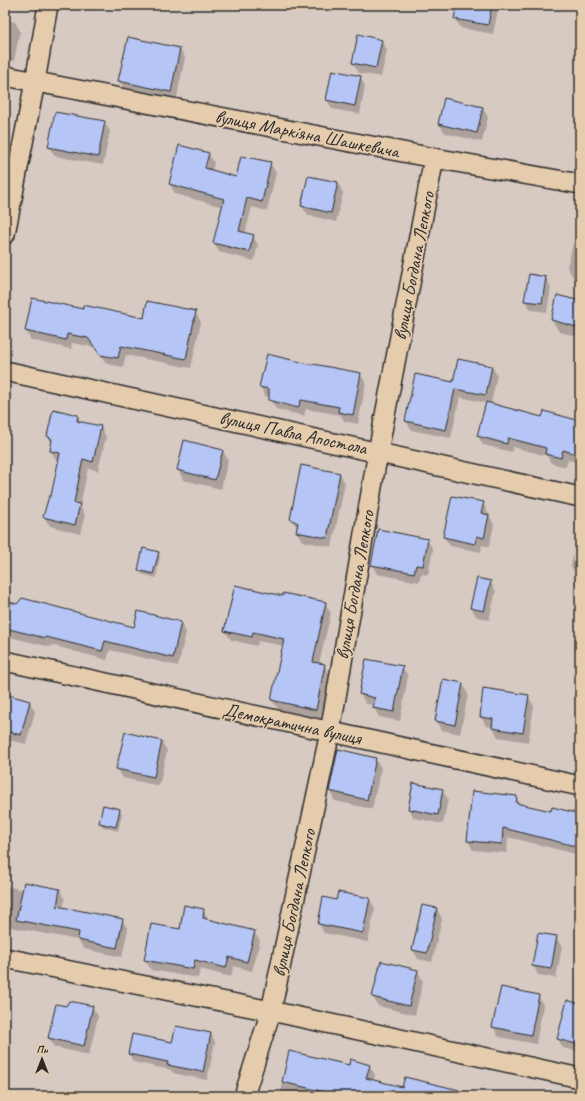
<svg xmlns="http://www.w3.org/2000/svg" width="585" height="1101" font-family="Caveat,sans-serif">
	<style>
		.shadow { fill: #0003; fill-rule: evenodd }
		.building { fill: #b5c5f5; stroke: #2b2b2b }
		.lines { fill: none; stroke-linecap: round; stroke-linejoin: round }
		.minor-casing { stroke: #2b2b2b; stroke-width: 22 }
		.minor { stroke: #e5ccad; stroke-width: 19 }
		.labels { text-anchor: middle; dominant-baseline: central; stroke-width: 3.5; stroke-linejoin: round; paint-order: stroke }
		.street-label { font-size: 19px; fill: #2b2b2b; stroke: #e5ccad }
	</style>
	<rect width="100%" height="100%" fill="#d7cac3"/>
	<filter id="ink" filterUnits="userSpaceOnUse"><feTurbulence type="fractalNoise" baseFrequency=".025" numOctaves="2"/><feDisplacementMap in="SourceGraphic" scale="8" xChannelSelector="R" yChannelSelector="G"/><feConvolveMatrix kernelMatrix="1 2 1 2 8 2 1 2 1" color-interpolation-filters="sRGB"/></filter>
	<g filter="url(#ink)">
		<!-- shadow -->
		<path class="shadow" d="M458,5H499L493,34L461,28L455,19Z
			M5,20L15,22L20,31L14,61L5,59Z
			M381,41L387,50L381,77L359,73L353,63Z
			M180,49L185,58L176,101L125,90L119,81Z
			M360,76L365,86L360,114L332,109L327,100Z
			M482,107L488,117L482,142L445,133L439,124Z
			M104,122L110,131L103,165L55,156L49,147Z
			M180,146L209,154L214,163L212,171L237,178L270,163L276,173L267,211L252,207L245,234L253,236L258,245L254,261L219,252L214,243L223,207L175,194L170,184ZM206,160H208L205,173H203Z
			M338,183L343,193L336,222L308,215L302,206Z
			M577,229L580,230V281L574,279L567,267Z
			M546,278L551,287L547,312L531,310L525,300Z
			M580,286V337L559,332L552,320L576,301Z
			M195,312L201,322L191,368L126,355L123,367L107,364L94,347L72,343L71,349L31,340L26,331Z
			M314,367L360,374L366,383L358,424L344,421L341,415L306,409L304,416L276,409L270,400V397L265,396L260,386Z
			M492,367L497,375L491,404L542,418L577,421L578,416H580V463L568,460L566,467L551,463L547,456L513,447L512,452L483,445L478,436L486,403L460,397L451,438L411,430L406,421L454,384Z
			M78,416L82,423L101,427L106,437L98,471L88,468L80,506L85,515L80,534L50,526L44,517L52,498L59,461L56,460L51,451L52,444L48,436Z
			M185,442L223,451L228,460L221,489L183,480L178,470Z
			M340,474L345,483L332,547L302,541L297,532L298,529L291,519Z
			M483,503L494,525L489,547L482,545L481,552L450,546L444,537Z
			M427,540L433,549L428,575L421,574L419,582L377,574L372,565Z
			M575,544L580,545V576L576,575L571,566Z
			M158,553L160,557L156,578L141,574L139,570Z
			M490,582L496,591L489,620L477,617L471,608Z
			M283,598L325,603L331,613L319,664L324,665L330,675L321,718L278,709L272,700L284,646L258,641L257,646L231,640L225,631Z
			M5,611L135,628L181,623L186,632L178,666L110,650L107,660L51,645L50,647L6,636L5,634Z
			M367,660L402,667L408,676L400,721L379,717L374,708L375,705L366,704L360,694Z
			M444,680L463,684L468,694L460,734L441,730L436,721Z
			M5,696L30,702L35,712L26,744L5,739Z
			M528,696L534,706L528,742L498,737L493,727L486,726L481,717Z
			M162,742L167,751L159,786L123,778L117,768Z
			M339,750L375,759L381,768L372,809L335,801L330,791Z
			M442,790L448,799L443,824L414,818L409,809Z
			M516,797L521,805L552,813L580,815V855L508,837L507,853L473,850L468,841Z
			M119,809L122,814L118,831L103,827L100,823Z
			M5,886L23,890H60L65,899L63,908L122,920L128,929L122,957L84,949L78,940L5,926Z
			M369,899L375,908L368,942L324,933L319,924L337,901Z
			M437,909L442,919L432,962L418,959L413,950Z
			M203,910L209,920L254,932L260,941L252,971L234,966L231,977L200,969L198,978L151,970L145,960L152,925L181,930Z
			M556,937L562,947L556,978L538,975L533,965Z
			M381,962L418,971L423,981L415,1015L378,1006L373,997Z
			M538,995L543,1005L536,1044L499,1037L493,1027Z
			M580,1005V1052L563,1048L558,1039Z
			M67,1007H92L98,1016L89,1055L54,1047L49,1038Z
			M177,1027L211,1034L215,1042L207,1080L173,1073L171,1070L133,1062L129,1053L173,1043Z
			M290,1052L349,1066L369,1065L375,1075L373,1081L403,1089L445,1096H309L302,1094V1096H280Z"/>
		<!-- building -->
		<path class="building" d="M457,5H492L488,25L454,19Z
			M358,34L382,40L376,68L352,63Z
			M128,37L180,48L171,92L118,81Z
			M332,70L361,76L355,106L326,100Z
			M444,98L483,107L477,133L438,124Z
			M55,112L105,121L98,157L48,147Z
			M179,145L209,153L205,168L236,177L241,156L271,162L262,202L247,198L239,231L254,235L249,252L213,243L224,199L169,184Z
			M308,176L338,182L331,213L301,206Z
			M529,274L546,277L542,303L524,301Z
			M557,295L580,301V328L551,320Z
			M32,298L83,309V305L144,318L147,301L196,311L186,359L121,346L118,358L100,355L88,338L67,334L66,340L25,331Z
			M267,354L313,365V364L361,373L353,415L338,412L339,407L301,400L298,408L269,400V389L259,387Z
			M458,359L492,366L486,395L455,389L446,430L405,421L415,374L453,382Z
			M486,402L542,417L544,411L580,421V440L576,454L563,450L561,458L545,454L546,448L508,438L507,444L477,436Z
			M53,409L78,415L77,421L101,426L93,462L83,459L74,503L80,504L75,525L43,517L49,496H51L60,453L50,451L52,439L47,436Z
			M184,440L223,450L215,480L177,470Z
			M301,465L340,473L327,538L296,532L298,523L290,519Z
			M452,496L484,502L481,513L489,515L484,538L477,536L475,544L443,537Z
			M378,529L428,539L423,566L416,565L414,573L371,565Z
			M143,548L159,552L153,574L138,570Z
			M477,578L491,581L484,611L470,608Z
			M235,585L283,596V593L326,602L313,662L325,664L316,710L271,700L284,639L253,632L252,637L224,631Z
			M22,598L134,627L138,611L181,622L173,658L105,641L102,651L46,637L45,638L5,628V601L17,604Z
			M366,659L403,666L394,712L373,708L375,698L359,694Z
			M443,679L463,683L455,725L435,721Z
			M483,688L529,695L523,733L492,728L493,719L480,717Z
			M5,694L30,701L21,735L5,731Z
			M125,732L162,741L154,777L116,769Z
			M338,749L376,758L367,800L329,791Z
			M413,783L443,789L438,815L408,809Z
			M472,791L517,796L516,803L551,811L552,807L580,814V824L575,846L503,828L502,844L467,841Z
			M103,805L120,809L116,827L99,823Z
			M24,882L60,889L57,906L123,919L117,948L78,940L79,932L16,920Z
			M338,892L370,898L363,933L318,924L323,897L336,900Z
			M184,905L204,909L203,918L255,931L247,962L229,957L226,968L195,960L193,969L144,960L151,924L180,929Z
			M422,905L437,908L427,953L412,950Z
			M538,933L557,936L551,969L532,966Z
			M381,961L418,970L409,1006L372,997Z
			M501,987L539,995L531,1035L492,1027Z
			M567,1000L580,1004V1045L557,1039Z
			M69,1001L93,1006L84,1046L48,1038L56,1004L66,1006Z
			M176,1026L211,1033L203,1072L167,1065L168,1062L128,1054L132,1034L172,1042Z
			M289,1051L349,1065L350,1059L370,1065L366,1078L402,1087L405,1077L459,1090L458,1096H324L325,1092L282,1082Z"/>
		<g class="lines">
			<defs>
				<path id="minor" d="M5,76L434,158L580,184
					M5,234L35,82L48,5
					M5,371L580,497
					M5,661L580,786
					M5,958L271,1011L580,1078
					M244,1096L271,1011L330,732L378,452L434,158"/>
			</defs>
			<!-- minor casing -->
			<use href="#minor" class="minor-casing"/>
			<!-- minor -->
			<use href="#minor" class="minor"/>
		</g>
	</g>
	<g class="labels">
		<!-- street labels -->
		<g class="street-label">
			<text transform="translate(307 134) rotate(11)">вулиця Маркіяна Шашкевича</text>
			<text transform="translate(414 266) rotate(-79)">вулиця Богдана Лепкого</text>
			<text transform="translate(293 433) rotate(12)">вулиця Павла Апостола</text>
			<text transform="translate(355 585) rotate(-80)">вулиця Богдана Лепкого</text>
			<text transform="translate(292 724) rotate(12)">Демократична вулиця</text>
			<text transform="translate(294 903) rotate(-78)">вулиця Богдана Лепкого</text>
		</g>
	</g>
	<!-- margin -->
	<rect width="585" height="1101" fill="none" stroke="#e5ccad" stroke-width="20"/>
	<rect x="10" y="10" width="565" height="1081" fill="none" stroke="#2b2b2b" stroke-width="1.5" filter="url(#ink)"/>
	<!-- north arrow -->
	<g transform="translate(42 1059)" stroke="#e5ccad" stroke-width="3" paint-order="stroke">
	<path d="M0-3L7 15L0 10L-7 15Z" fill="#2b2b2b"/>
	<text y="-6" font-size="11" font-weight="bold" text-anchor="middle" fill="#2b2b2b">Пн</text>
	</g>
</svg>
